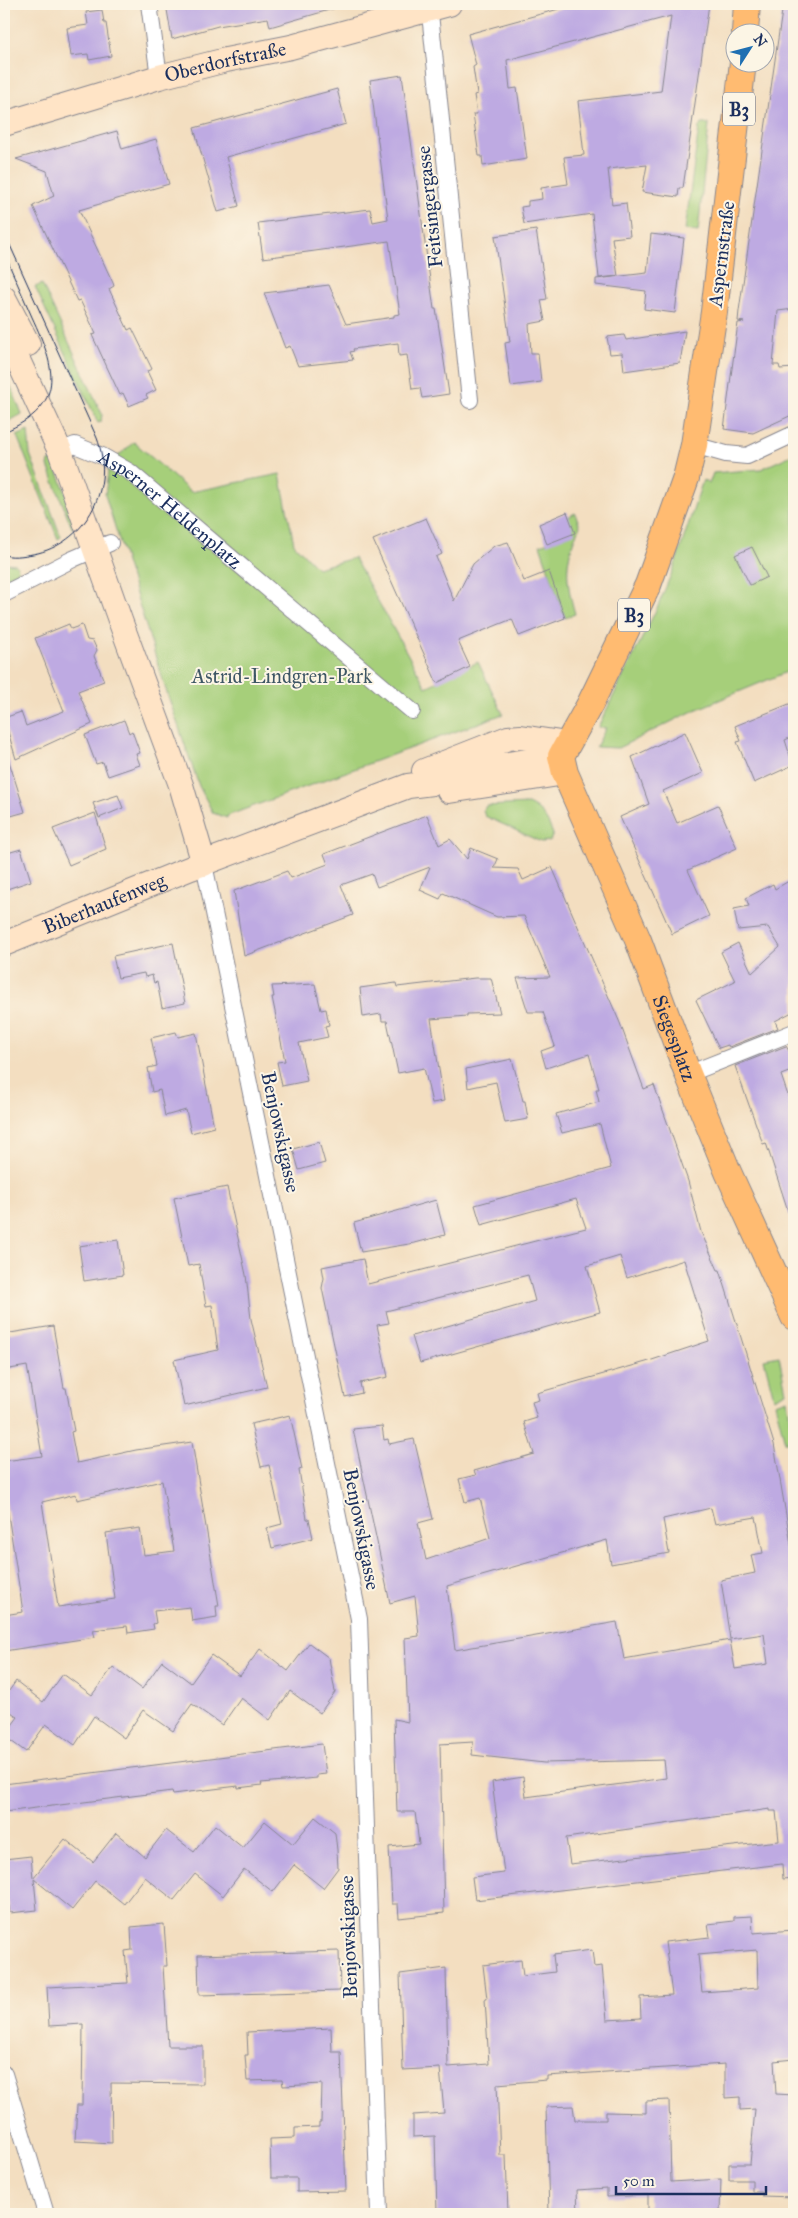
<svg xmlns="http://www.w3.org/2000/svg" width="798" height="2218" font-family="'IM FELL Great Primer',serif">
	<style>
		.green { fill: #a6cf7a; stroke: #607f6c }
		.building { fill: #beaae2; fill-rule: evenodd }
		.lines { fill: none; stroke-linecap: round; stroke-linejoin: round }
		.street-casing { stroke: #87868f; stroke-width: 18 }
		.secondary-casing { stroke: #87868f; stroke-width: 26 }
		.primary-casing { stroke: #87868f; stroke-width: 28 }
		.street { stroke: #fff; stroke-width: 16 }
		.secondary { stroke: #ffe4c6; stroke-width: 24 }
		.primary { stroke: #ffbb71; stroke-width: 26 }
		.tram { stroke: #1b2f5e; stroke-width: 1 }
		.labels { text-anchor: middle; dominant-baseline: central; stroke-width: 4; stroke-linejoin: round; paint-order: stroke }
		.shield { fill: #fcf5e5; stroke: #5e6a86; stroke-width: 1 }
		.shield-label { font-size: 19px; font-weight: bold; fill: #1b2f5e }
		.street-label { font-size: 20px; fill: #1b2f5e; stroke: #fcf5e5 }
		.park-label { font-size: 20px; fill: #3e5765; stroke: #fcf5e5 }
	</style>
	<rect width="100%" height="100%" fill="#fcf5e5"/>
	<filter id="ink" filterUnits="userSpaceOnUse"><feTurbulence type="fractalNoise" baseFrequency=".02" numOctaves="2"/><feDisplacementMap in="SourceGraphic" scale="10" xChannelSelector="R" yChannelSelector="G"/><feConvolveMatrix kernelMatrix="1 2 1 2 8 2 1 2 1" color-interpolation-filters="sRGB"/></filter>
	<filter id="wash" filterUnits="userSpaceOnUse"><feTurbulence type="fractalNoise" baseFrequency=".0096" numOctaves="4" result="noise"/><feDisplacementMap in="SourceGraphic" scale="20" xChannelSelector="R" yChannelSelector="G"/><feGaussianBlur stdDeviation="1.12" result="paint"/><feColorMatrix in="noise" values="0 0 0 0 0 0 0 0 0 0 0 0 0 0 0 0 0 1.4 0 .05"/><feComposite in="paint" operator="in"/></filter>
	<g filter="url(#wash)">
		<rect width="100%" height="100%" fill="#f3dec0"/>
		<!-- green -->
		<path class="green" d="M702,124H709L698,232L685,230L699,127Z
			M42,284L102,414L101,422L98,423L35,287Z
			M4,370L22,414L4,424Z
			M28,431L30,454L61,537L58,539L17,436Z
			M134,442L191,492L280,474L294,544L317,568L354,558L426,687L478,662L503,714L243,810L227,816V818L213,813L199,786L165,687L105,495L109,464Z
			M794,454V669L695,710L618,748L596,747L606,728L598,727L658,606L675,565L703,480L709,484L713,473L761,469Z
			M53,460L78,523L72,528L48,466L49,461Z
			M575,513L580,526C564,560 565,578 575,614L565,618L540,545L571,534L568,517Z
			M4,563L16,564L19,571L4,579Z
			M528,804C543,811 547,819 553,834L550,841L541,842L485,816L483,811L486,806Z
			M779,1356L786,1392L774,1398L764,1359Z
			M787,1399L793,1441L785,1442L775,1403Z"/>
		<g id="blocks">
			<!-- building -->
			<path class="building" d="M166,4H336V8L270,27L268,18L218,26L172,39Z
				M577,4H709L683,188H679L678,197L642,192L647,165L608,169L612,205L626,203L630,236L612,238L618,276L599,278L592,214L524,224L521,207L528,206V201L542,199L541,188L568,184L564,157L584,155L578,101L661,91L671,16L507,60L510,89L517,88L527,159L483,166L482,156H479L473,114H477L474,95L477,94L473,67L476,65L468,34Z
				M783,4H794V309L778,311L773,365H779L780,369L794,368V414L753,433L724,429L738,323L744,322L738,321L739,311Z
				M102,10L104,23H106L111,56L89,60L88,54L71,56L67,28L88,25L86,12Z
				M402,75L434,309H436L449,394L422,398L420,388L412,389L407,355L399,356L398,343L353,349L354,351L350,352L353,360L298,366L290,346L285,348L264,293L329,285L346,324L394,317V315L400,314L389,241L263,258L258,223L370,209L373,222L388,219L370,80Z
				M337,89L346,124L226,157L239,206L218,212L194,128Z
				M117,131L122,149L156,139L169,184L79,210L113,283L114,286L109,289L128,330L132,328L152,369L147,371L156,390L146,395L148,398L129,406L123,393L120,395L92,335L96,334L80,300L77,301L33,206L54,196L47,171L16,159Z
				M536,230L547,299L541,300L545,321L529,324L531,353H538L541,382L511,386L505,343L510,342L495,236Z
				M651,234L684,238L675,313L644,309L646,291L596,285V279L647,273Z
				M685,331L680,363L624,371L622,353L610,354L607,337L624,335L626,340Z
				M567,512L575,533L547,544L539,524Z
				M426,518L442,554L436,557L454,601L473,564L494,546L508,542L524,581L549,571L565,618L519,636L512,619L458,641L470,667L437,683L373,540Z
				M752,547L767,577L750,585L735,555Z
				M69,624L71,629L82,625L87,640L93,641L97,650L94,656L104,681L78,691L92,724L16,759L4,718L21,712L26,726L64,711L35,638Z
				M794,702V736L785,740L793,765L754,783L737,742L741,741L735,726Z
				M124,720L129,733L132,731L140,753L136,754L140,765L108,776L103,762L96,764L85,735Z
				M685,732L703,773L663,791L677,823L718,805L737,848L688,870L709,916L672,934L620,817L649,804L632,757Z
				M7,755L25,812L4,818V756Z
				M118,795L123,808L99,818L93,803Z
				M95,813L106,849L69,865L53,829Z
				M427,815L439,845L450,839L467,859L471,848L498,859L494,868L518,869L523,880L552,867L620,1023L644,1089L654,1085L688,1181L701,1232L718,1270H720L774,1444L794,1562V1878L783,1879L782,1864L475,1900L472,1877L504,1873L492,1782L523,1777L526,1797L666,1778L664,1760L544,1763L472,1755L473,1742L440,1744L444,1913L399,1918L398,1904H392L389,1847L419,1844L415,1812H397L394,1719L408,1722L405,1638L419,1636L415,1596L390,1603L353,1429L382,1426L384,1440L388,1439L389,1444L414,1439L433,1519L418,1523L426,1560L490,1538L480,1498L465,1502L459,1479L476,1475L474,1471L534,1454L524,1422L537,1418L532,1402L539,1400L537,1393L646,1362L709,1341L684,1260L627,1278L620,1256L587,1266L600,1312L420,1363L412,1336L535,1301L528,1275L386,1311L389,1323L377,1325L388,1377L360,1383L362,1393L345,1397L322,1288L324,1278L322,1267L363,1259L368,1284L586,1228L576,1199L481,1225L475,1205L611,1168L600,1124L562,1133L556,1114L599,1102L596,1089H599L589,1054L546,1068L541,1051L555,1046L543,1012H528L517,978L550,977L524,916L497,917L443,893L440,899L420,890L430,867L377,887L372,874L341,885L353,915L244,956L234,891L287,871L291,878L328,864L324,854ZM711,1508L715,1524L756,1517L763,1553L751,1555L755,1573L721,1580L730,1639L764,1634L768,1664L735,1669L730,1640L624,1659L617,1622L455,1650L447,1586L607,1540L611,1564L669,1553L663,1519ZM770,1809V1811H776L779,1841L570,1864L566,1838Z
				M21,849L31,881L4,890V854Z
				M794,878V1011L775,1021L778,1028L729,1047L728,1045L719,1048L696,1000L735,981L721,952L738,943L752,973L780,947L768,927L738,930L734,909L749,906L746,898L773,884L775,889Z
				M173,943L185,1003L162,1008L157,982L154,983L152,975L145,977L144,973L118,978L113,956Z
				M475,978H491L500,1013L467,1014V1016L431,1019L444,1101L432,1103L424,1068L398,1073L387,1021H382L381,1014L363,1017L360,988L396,983L397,987Z
				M315,984L321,1010L326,1009L329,1025L325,1026L328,1037L299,1043L307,1081L282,1086L277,1062L285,1061L272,997H274L272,986Z
				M176,1032L178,1037L196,1033L214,1127L191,1133L186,1110L165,1116L160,1090L152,1092L148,1068L157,1066L151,1038Z
				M786,1046L789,1051L794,1049V1070L781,1075L794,1113V1219L791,1220L766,1143L763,1144L735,1066Z
				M512,1059L523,1101H525L528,1119L505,1123L496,1082L468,1088L466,1069Z
				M319,1142L325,1163L299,1170L293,1149Z
				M227,1187L246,1275L251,1319L267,1387L184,1406L174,1360L218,1350L212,1305L206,1306L199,1264L188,1266L174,1198Z
				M436,1200L445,1235L415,1243L361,1252L354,1223Z
				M118,1240L123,1275L84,1281L79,1246Z
				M53,1326L64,1388H66L71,1415L74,1431L71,1432L77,1463L136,1450L192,1442L219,1606H216L217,1617L192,1621L190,1607L154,1611L156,1623L153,1624L154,1629L128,1633L127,1626L93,1630L95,1637L4,1651V1615L23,1612L4,1488V1461L42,1456L27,1366L4,1370V1334ZM162,1481L174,1551L144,1555L140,1528L106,1533L115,1599L58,1607L42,1502L76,1494L77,1500Z
				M290,1415L302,1469L299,1470L307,1519H309L313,1538L272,1548L267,1528L282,1524L269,1465L261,1467L251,1424Z
				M309,1643L329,1658L335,1692L320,1713L290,1691L270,1720L241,1698L222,1725L192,1704L173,1731L143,1710L124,1738L94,1716L75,1745L46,1724L26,1752L4,1736L18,1717L4,1707V1698L16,1681L43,1702L63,1674L92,1695L113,1667L142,1689L162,1661L191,1683L211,1655L240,1676L260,1649L288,1671Z
				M322,1744L326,1774L317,1775V1778L261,1783L262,1785L238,1788V1786L173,1794L172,1791L4,1812V1784Z
				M315,1817L335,1833L337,1850L338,1868L323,1888L294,1865L273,1892L244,1869L223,1896L195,1874L174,1900L145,1877L124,1904L95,1881L72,1910L34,1879L37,1910L10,1913L8,1901L4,1902V1859L31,1856L33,1878L65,1839L93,1862L116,1833L145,1857L166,1830L194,1852L215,1825L243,1848L265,1821L293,1844Z
				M752,1916L753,1933L794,1930V2059L774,2061L776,2094L794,2095V2197L762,2196V2192H752V2180H729V2164H750L755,2109L740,2110V2097L725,2098V2064L547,2076V2080L497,2084L500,2155H506L508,2214H437L435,2136L413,2137V2115L444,2113L440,2068L403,2070L400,1974L446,1968L448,2067L489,2064L485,1999H487L483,1965L521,1960L523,1976L555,1972L553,1955L592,1950L594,1967L602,1966L607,2020L641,2018L640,1997L672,1995L665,1942L710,1937L708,1924L734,1921V1917ZM757,1950L758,1988L702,1992L698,1955Z
				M164,1924L167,1966H163L168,2046H203V2084L111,2083L112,2143L75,2141L77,2105H82L83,2024L49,2026L47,1987L128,1983L125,1951L132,1950L131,1927Z
				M339,1951L340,1991L199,1995L198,1955Z
				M331,2028L332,2052H341L346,2191L297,2192V2178H271L270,2139L295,2138V2128L319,2127V2122H321L322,2084L283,2086L282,2080L247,2081L245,2055H248L247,2032Z
				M669,2100L671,2182L721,2179L720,2214H648V2195L607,2197V2188L577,2190L578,2214H549L546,2107L573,2106L575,2120H606V2112L646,2113V2101Z"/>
		</g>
	</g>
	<g filter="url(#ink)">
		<use href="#blocks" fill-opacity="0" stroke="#87868f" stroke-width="1"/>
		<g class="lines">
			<defs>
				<g id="street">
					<path d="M149,4L159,77"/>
					<path d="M429,4L470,400"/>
					<path d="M694,445L726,454L747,456L794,434"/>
					<path id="s1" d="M60,451L75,445L102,456L130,472L412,711"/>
					<path d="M4,594L73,559L110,543"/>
					<path d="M204,864L359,1619L379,2214"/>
					<path d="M688,1074L794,1032"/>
					<path d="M4,2074L46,2214"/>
				</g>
				<g id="secondary">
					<path id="s2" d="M4,124L159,77L226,60L291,47L449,4"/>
					<path d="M4,298L28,344"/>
					<path d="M4,330L60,451L121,623L181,785L204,864"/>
					<path d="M424,771L508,738L521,737L567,744"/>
					<path d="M449,791L565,773"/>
					<path id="s3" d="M4,944L191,868L408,786L432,783L495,766L561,756"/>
				</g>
				<g id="primary">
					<path d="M745,32L747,4"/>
					<path id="s4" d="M743,62L714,312L694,445L686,478L648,585L590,704L561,756L565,773L638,940L688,1074L728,1172L794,1317"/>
				</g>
			</defs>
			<!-- street casing -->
			<use href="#street" class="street-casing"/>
			<!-- secondary casing -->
			<use href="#secondary" class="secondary-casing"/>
			<!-- primary casing -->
			<use href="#primary" class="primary-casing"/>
			<!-- street -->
			<use href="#street" class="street"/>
			<!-- secondary -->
			<use href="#secondary" class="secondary"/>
			<!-- primary -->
			<use href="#primary" class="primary"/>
			<!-- tram -->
			<path class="tram" d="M4,232L97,438C115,486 88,540 38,553C27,555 15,558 4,555
				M4,253C13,274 23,296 32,317C56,369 67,405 4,432"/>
		</g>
	</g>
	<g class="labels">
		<!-- shield labels -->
		<g class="shield">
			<rect x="723" y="92.5" width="32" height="33" rx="4"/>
			<rect x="618" y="598.5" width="32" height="33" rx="4"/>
		</g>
		<g class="shield-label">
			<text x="739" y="109">B3</text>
			<text x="634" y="615">B3</text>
		</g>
		<!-- street labels -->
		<g class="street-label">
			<text stroke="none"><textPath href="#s2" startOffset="230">Oberdorfstraße</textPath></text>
			<text transform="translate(429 207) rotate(-96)">Feitsingergasse</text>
			<text transform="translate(721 254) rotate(-83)">Aspernstraße</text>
			<text stroke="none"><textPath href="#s1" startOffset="132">Asperner Heldenplatz</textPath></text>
			<text stroke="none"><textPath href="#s3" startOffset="108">Biberhaufenweg</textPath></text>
			<text stroke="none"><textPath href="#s4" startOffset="1030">Siegesplatz</textPath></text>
			<text transform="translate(281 1132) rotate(78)">Benjowskigasse</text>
			<text transform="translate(362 1529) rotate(79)">Benjowskigasse</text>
			<text transform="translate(348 1937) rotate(-92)">Benjowskigasse</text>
		</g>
		<!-- park labels -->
		<g class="park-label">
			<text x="282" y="676">Astrid-Lindgren-Park</text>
		</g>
	</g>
	<!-- margin -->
	<rect width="798" height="2218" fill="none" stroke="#fcf5e5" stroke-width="20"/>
	<!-- north arrow -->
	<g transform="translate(750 48) rotate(54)"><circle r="24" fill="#fcf5e5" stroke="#a2a6af"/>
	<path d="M0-4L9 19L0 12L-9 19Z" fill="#1f6fb2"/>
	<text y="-8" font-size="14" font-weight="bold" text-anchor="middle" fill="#1b2f5e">N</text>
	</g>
	<!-- scale -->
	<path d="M616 2186v8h150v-8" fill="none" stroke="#1b2f5e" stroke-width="2.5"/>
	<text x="623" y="2186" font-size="15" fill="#1b2f5e" stroke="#fcf5e5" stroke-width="4" paint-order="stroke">50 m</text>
</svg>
